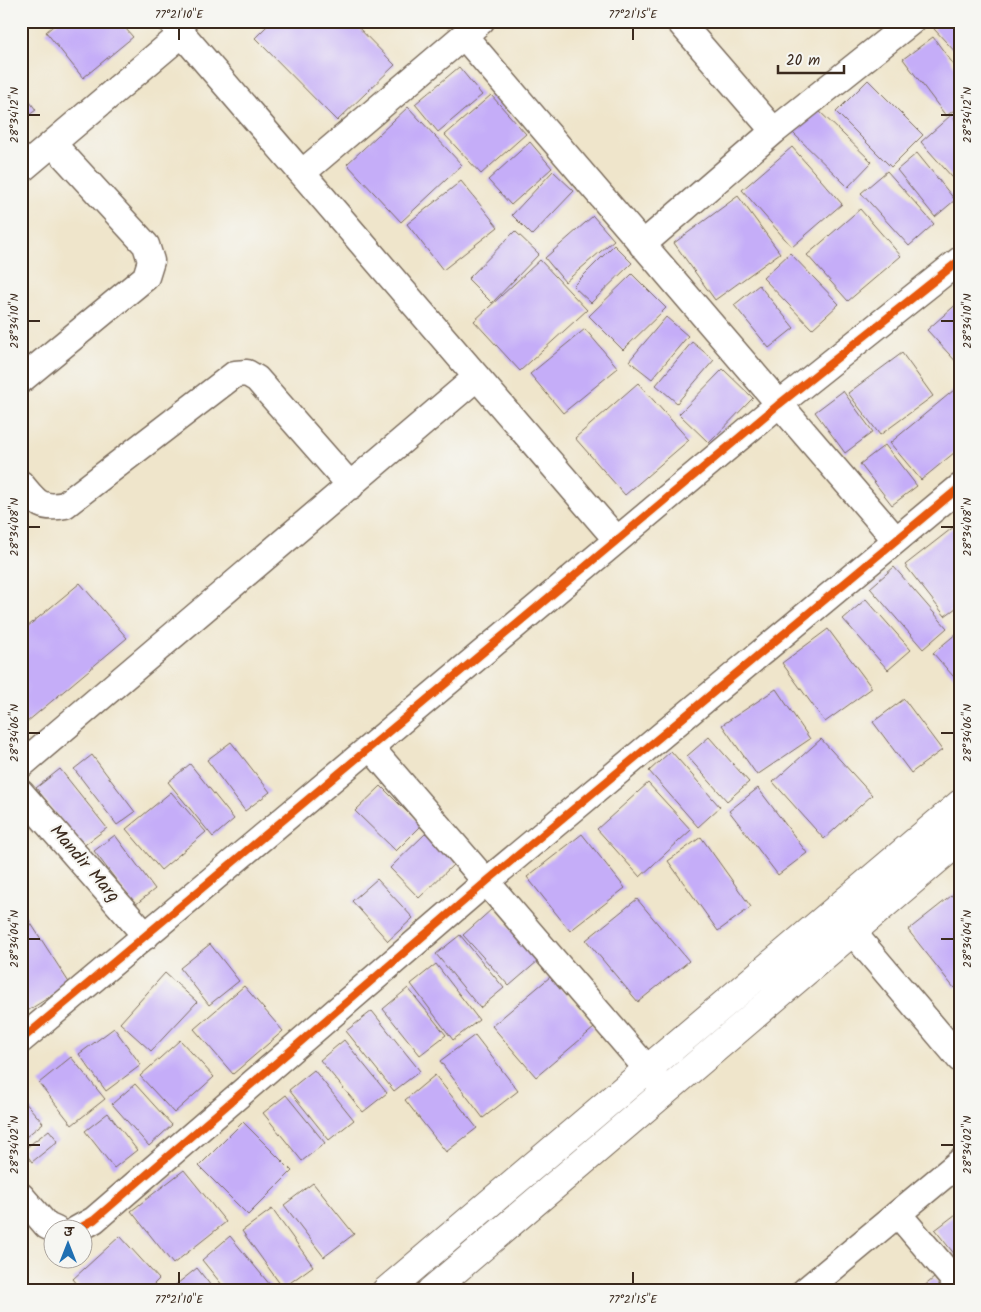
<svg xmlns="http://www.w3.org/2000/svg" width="981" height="1312" font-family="Kalam,'Playpen Sans Deva',sans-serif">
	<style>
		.building { fill: #c5adf8 }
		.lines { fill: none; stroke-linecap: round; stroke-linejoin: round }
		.minor-casing { stroke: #7a6b5b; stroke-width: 29 }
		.tertiary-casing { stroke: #7a6b5b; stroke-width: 30 }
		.minor { stroke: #fff; stroke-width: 26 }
		.tertiary { stroke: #fff; stroke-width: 28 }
		.cycleway-casing { stroke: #f6f6f2; stroke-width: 11 }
		.cycleway { stroke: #e8590c; stroke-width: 8 }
		.ticks { fill: none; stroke: #3b2a1e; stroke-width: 2 }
		.labels { text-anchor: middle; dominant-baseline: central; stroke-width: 4.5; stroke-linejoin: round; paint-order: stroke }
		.street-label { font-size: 18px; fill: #3b2a1e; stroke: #f6f6f2 }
		.neatline { fill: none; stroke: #3b2a1e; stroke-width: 2 }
		.ticks-label { font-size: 12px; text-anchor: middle; fill: #3b2a1e }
	</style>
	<rect width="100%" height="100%" fill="#f6f6f2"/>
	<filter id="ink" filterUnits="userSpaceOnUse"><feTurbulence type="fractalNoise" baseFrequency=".02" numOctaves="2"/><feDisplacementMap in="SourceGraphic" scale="10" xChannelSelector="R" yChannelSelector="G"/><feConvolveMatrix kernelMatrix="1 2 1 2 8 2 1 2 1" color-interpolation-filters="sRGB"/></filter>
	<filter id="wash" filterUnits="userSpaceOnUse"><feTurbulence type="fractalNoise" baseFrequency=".0096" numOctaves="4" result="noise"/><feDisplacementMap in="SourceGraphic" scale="20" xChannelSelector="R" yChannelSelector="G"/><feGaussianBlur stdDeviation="1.12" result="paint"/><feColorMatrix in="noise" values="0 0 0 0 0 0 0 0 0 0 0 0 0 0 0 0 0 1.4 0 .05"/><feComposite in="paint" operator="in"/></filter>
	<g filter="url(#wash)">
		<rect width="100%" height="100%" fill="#efe5cb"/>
		<g id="blocks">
			<!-- building -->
			<path class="building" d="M59,21H119L133,37L83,78L46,32Z
				M272,21H352L395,65L337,121L255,38Z
				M943,21H960V57L934,29Z
				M933,37L960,73V106L946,116L903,59Z
				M459,67L482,95L438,132L415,104Z
				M868,80L923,135L891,167L836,112Z
				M21,90L36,110L21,121Z
				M491,95L526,134L481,174L445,135Z
				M408,107L462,165L401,222L347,164Z
				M815,107L872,162L848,187L791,131Z
				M951,115L960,125V186L921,142Z
				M530,142L552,168L511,205L488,180Z
				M792,147L842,204L792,247L742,190Z
				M917,153L955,200L935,217L897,170Z
				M553,171L574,191L532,235L512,215Z
				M887,171L934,224L909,246L861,193Z
				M461,181L498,227L443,270L407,224Z
				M738,196L780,253L715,300L674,243Z
				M860,209L901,256L848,301L807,255Z
				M593,216L614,240L565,282L545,258Z
				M515,231L539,254L492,303L468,279Z
				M614,245L632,263L591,303L573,286Z
				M790,253L839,304L812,329L763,278Z
				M540,260L587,310L520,371L474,321Z
				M632,274L666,308L623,350L589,316Z
				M759,285L794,328L769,348L734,305Z
				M960,301V366L927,330Z
				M666,317L688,336L652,379L629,361Z
				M585,329L618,368L563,413L530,374Z
				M692,342L714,360L677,403L656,385Z
				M902,353L933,396L880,435L848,393Z
				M723,369L753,398L709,443L679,414Z
				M638,383L689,440L625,495L575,438Z
				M960,385V448L921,480L890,443Z
				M843,391L873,432L845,453L815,412Z
				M885,445L917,486L892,505L860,464Z
				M960,522V605L945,616L905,565Z
				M894,567L947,628L923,649L870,588Z
				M80,583L127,638L21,727V632Z
				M866,599L911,650L888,670L843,619Z
				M828,629L872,688L825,722L782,663Z
				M957,633L960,636V684L933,653Z
				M776,689L810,739L757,775L722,725Z
				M904,699L942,750L911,773L873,722Z
				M709,737L749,782L727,801L687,756Z
				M821,739L872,795L824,839L773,782Z
				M231,742L270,792L245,811L207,760Z
				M671,751L720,807L698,827L649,771Z
				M92,755L135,812L117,825L74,769Z
				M190,764L234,819L213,837L168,782Z
				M60,769L107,828L82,847L36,788Z
				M648,783L691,830L640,877L597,829Z
				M381,786L421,826L396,851L355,811Z
				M758,788L807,853L778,875L729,811Z
				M171,792L206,832L161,870L126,829Z
				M427,832L456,862L419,898L390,868Z
				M582,834L625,888L570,931L527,877Z
				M115,835L155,889L135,905L94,851Z
				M701,837L751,907L718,931L668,861Z
				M377,879L413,918L388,941L352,901Z
				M960,889V984L954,988L908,930Z
				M637,899L689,961L638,1002L586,940Z
				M21,908L70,984L21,1015Z
				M492,909L538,961L509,986L463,935Z
				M460,935L504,988L480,1008L436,954Z
				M210,944L239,981L209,1005L180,968Z
				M436,964L479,1020L453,1040L411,984Z
				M165,973L197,1002L151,1051L120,1023Z
				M550,977L594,1028L536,1077L492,1026Z
				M244,986L283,1031L233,1074L194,1029Z
				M408,988L446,1035L420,1055L383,1009Z
				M372,1011L420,1071L394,1091L346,1031Z
				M114,1028L141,1065L106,1091L79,1054Z
				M475,1035L518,1091L483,1118L440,1061Z
				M180,1040L214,1077L174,1113L140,1076Z
				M344,1040L387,1093L363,1112L320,1060Z
				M71,1057L105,1099L72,1125L39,1083Z
				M314,1070L354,1120L329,1140L289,1090Z
				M435,1075L477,1128L446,1152L405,1100Z
				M135,1084L172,1125L149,1146L112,1104Z
				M286,1095L325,1143L302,1161L263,1113Z
				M23,1100L43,1123L21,1141V1102Z
				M108,1113L137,1150L114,1168L85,1131Z
				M243,1122L292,1171L248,1215L199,1166Z
				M49,1130L58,1141L32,1162L23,1150Z
				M184,1170L226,1222L173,1264L131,1211Z
				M313,1183L354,1234L324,1257L284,1205Z
				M272,1209L313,1266L283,1288L242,1231Z
				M960,1211V1261L935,1230Z
				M120,1236L159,1279L147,1291H83L73,1279Z
				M230,1236L275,1291H227L202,1260Z
				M197,1268L215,1291H168Z
				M934,1278L944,1291H918Z"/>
		</g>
	</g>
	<g filter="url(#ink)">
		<use href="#blocks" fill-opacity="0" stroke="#7a6b5b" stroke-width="1"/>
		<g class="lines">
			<defs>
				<path id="minor" d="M171,21L617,540
					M679,21L774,131
					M464,36L896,540
					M21,170L182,34
					M302,173L481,21
					M642,245L774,131L912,21
					M21,380L146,277L151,261L146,245L53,144
					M21,484C36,502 40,510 65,505L235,374L247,373L257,379L351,486
					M371,748L662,1086
					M21,765L477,377
					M21,793L146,936
					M838,915L960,1059
					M21,1040L778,405L960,260
					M21,1196L47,1226L56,1230
					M898,1214L960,1287
					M76,1230L94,1220L487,881L960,487
					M805,1291L960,1162"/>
				<path id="tertiary" d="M386,1291L960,804
					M431,1291L960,840"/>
			</defs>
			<!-- minor casing -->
			<use href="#minor" class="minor-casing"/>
			<!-- tertiary casing -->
			<use href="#tertiary" class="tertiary-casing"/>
			<!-- minor -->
			<use href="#minor" class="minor"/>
			<!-- tertiary -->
			<use href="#tertiary" class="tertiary"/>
			<defs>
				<path id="cycleway" d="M21,1040L778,405L960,260
					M76,1230L94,1220L487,881L960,487"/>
			</defs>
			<!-- cycleway casing -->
			<use href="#cycleway" class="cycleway-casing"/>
			<!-- cycleway -->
			<use href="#cycleway" class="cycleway"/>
		</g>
	</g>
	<!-- ticks -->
	<path class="ticks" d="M179,28V40M633,28V40M28,115H40M941,115H954M28,321H40M941,321H954M28,527H40M941,527H954M28,733H40M941,733H954M28,939H40M941,939H954M28,1145H40M941,1145H954M179,1272V1284M633,1272V1284"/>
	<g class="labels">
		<!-- street labels -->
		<g class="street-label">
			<text transform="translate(84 864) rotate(49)">Mandir Marg</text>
		</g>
	</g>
	<!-- margin -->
	<rect width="981" height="1312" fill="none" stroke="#f6f6f2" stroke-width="55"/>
	<!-- north arrow -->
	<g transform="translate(68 1244)"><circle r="24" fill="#f6f6f2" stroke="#aba49d"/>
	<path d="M0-4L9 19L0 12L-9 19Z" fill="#1f6fb2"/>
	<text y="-8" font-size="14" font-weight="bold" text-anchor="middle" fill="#3b2a1e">उ</text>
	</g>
	<!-- scale -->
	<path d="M778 65v8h66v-8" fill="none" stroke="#3b2a1e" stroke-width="2.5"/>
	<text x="786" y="65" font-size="15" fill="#3b2a1e" stroke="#f6f6f2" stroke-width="4" paint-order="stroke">20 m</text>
	<rect x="28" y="28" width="926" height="1256" class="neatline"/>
	<g class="ticks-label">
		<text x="179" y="18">77°21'10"E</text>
		<text x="633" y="18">77°21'15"E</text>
		<text transform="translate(14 115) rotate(-90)" y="4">28°34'12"N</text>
		<text transform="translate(967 115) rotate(-90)" y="4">28°34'12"N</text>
		<text transform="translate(14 321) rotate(-90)" y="4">28°34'10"N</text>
		<text transform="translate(967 321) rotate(-90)" y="4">28°34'10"N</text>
		<text transform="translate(14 527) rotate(-90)" y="4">28°34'08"N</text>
		<text transform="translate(967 527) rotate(-90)" y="4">28°34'08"N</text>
		<text transform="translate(14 733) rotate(-90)" y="4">28°34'06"N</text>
		<text transform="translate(967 733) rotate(-90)" y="4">28°34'06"N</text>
		<text transform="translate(14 939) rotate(-90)" y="4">28°34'04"N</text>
		<text transform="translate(967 939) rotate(-90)" y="4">28°34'04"N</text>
		<text transform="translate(14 1145) rotate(-90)" y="4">28°34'02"N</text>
		<text transform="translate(967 1145) rotate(-90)" y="4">28°34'02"N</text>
		<text x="179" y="1303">77°21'10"E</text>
		<text x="633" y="1303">77°21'15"E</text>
	</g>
</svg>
